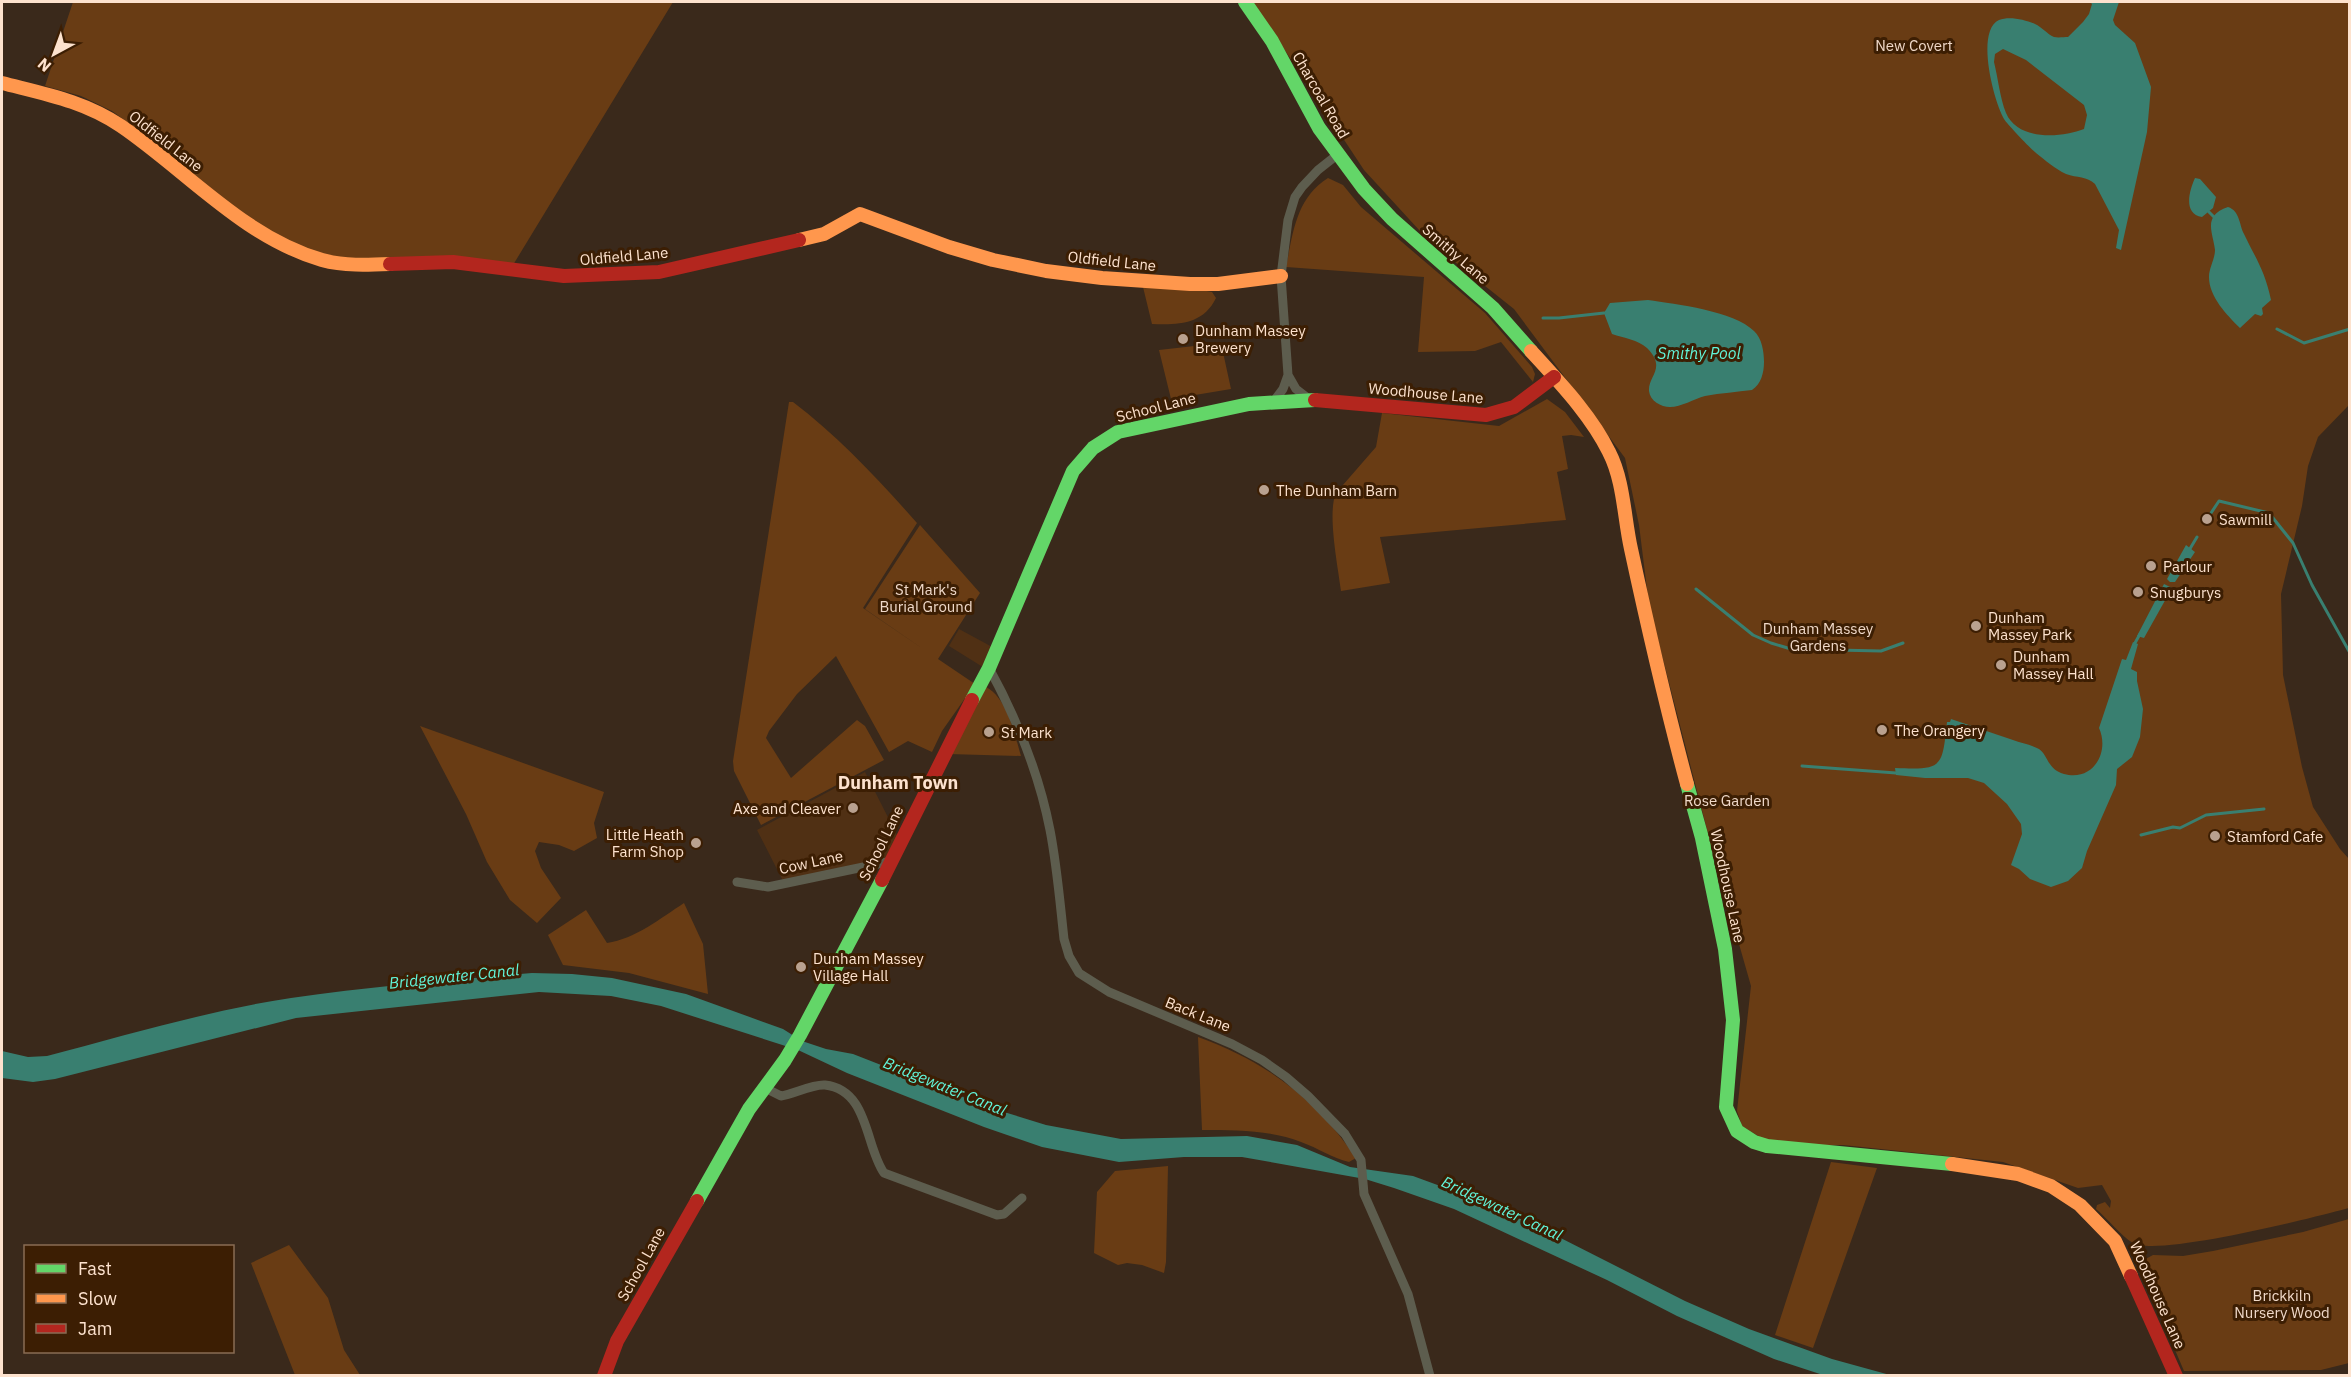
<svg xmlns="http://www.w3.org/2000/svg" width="2351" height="1377" font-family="'IBM Plex Sans',sans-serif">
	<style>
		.built { fill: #503014 }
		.green { fill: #693c14 }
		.water { fill: #397f70; fill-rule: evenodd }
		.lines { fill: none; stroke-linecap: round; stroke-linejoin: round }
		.stream { stroke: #397f70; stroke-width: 3 }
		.street { stroke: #5d5d4e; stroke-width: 9 }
		.fast { stroke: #63d668; stroke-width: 14 }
		.slow { stroke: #ff974d; stroke-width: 14 }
		.jam { stroke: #b3261e; stroke-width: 14 }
		.poi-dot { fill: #b9a18f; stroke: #3c1e03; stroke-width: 2 }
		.labels { text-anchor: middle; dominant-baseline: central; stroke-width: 6; stroke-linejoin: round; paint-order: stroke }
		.park-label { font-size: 15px; fill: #f0d9c9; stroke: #3c1e03 }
		.street-label { font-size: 15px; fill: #fde2ce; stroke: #3c1e03 }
		.poi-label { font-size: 15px; fill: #fde2ce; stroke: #3c1e03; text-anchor: start }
		.water-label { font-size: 16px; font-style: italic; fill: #61f4d9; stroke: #3c1e03 }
		.quarter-label { font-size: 18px; font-weight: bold; fill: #fde2ce; stroke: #3c1e03 }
	</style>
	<rect width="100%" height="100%" fill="#3a291b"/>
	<!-- built -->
	<path class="built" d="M959,629L996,649L986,669L949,646Z
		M865,772L898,837L888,859L783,881L757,830Z"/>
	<!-- green -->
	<path class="green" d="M73,2H673L513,265L355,261L325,257L292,245L208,191L138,130L112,111L81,96L45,86Z
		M1253,2H2349V405L2318,437L2308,466L2302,506L2281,594L2283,675L2302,767L2313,807L2340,849L2349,859V1208C2316,1217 2158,1257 2133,1243C2121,1236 2107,1218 2096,1209L2097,1205L2105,1202L2110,1208L2111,1201L2102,1185L2078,1188L2003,1162L1843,1145H1792L1763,1139L1742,1126L1737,1111L1751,986L1713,853L1649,605L1639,525L1625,458L1514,309L1431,243L1364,170Z
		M1328,178L1343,185L1361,207L1485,313L1532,367L1535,374L1533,382L1501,342L1475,351L1418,352L1424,277L1286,267C1293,233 1296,198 1328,178Z
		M1143,287L1196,289L1212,292L1216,298C1203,325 1177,325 1152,324Z
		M1221,343L1231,389L1171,399L1159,350Z
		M1547,399L1565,412L1584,437L1571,435L1562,436L1568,469L1557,472L1566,520L1380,537L1390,583L1341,591C1338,567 1327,513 1336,493L1376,447L1382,413L1499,426Z
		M789,402H793C839,437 879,480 917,523L863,608L926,651L865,609L920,525L980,593L938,659L975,684L942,731L932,752L908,741L889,752L836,656L797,694L769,731L766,738L791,778L857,720L865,726L884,760L761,825L734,771L733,761Z
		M986,687C1008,699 1014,733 1021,756L948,754Z
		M420,726L604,792L594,823L597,838L574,851L559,845L539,842L535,851L541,868L561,898L537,923L510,900L487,862L466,814Z
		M684,903L703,944L708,994L629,973L563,965L548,935L586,910L607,943C635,939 661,918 684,903Z
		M1198,1037C1265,1061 1316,1099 1356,1158L1349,1162C1332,1158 1318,1148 1301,1142C1270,1130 1235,1130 1202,1130Z
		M1831,1162L1877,1168L1813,1348L1775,1335Z
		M1168,1166L1166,1262L1164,1273L1142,1265L1127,1263L1118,1265L1094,1253L1097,1192L1115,1171Z
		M2349,1219V1363L2321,1370L2184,1371L2138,1263L2153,1255L2183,1256L2213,1251L2303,1232Z
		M289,1245L328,1298L344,1350L360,1375H295L251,1263Z"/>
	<!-- water -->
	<path class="water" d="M2090,2H2119L2113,20L2115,25L2135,43L2151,87L2147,132L2121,250L2116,248L2119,230L2095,184C2087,176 2077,178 2066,174C2055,169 2045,160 2036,153C2031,149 2007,124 2004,119C1994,102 1975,31 1999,20C2010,16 2025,20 2035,24C2042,27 2047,34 2054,37C2058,38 2064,37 2068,37L2083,22L2089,14L2092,4ZM2003,49L2026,60L2084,105L2087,115L2084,129C2061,138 2018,141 2006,113C2000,98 1998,78 1994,62L1995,54Z
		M2195,178L2200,179L2216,197L2213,208L2202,217C2183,214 2189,191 2195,178Z
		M2228,207C2240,211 2239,224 2244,234C2256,259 2265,271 2271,300L2262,308L2263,314L2261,316L2255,314L2240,328C2227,315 2209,297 2209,277C2209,268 2215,259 2215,250C2213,232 2202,216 2228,207Z
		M1648,300C1676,304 1734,311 1754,331C1762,338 1764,352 1764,362C1764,373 1761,384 1752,390C1737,392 1721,393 1705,396C1694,399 1681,407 1670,407C1661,407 1650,401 1649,391C1648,376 1667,368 1647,348C1638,340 1624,338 1612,334L1604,313L1610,303Z
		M2186,545L2195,552L2175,582H2170L2167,579Z
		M2164,584L2172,588L2144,638L2137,636Z
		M2133,642L2138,644L2131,669L2137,672V681L2143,709L2140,737L2132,757L2117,769L2116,785L2087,851L2082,868L2068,881L2051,887L2030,879L2019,869L2011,865L2022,834L2021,824L2007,804L1984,783L1968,778H1925L1896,775L1895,768C1943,770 1942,768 1947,722H1950L1951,719C1972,726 1992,733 2013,740C2021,743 2032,745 2039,749C2048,755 2047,769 2064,774C2093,782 2110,752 2099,728L2122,659L2126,660Z
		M532,973L572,974L612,978L686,994L783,1029L802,1041L826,1049L853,1054L991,1108L1046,1125L1121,1139L1247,1136L1297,1145L1350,1167L1413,1176L1462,1194L1537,1226L1685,1301L1749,1329L1832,1359L1890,1375H1823L1774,1359L1677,1316L1607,1280L1454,1209L1394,1188L1365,1179L1242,1157H1184L1119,1162L1042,1147L984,1127L847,1073L798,1050L661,1006L611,996L539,992L296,1018L55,1079L33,1082L2,1078V1051L28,1057L47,1056C127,1035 211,1010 291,998C371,986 452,980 532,973Z"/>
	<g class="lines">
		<!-- stream -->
		<path class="stream" d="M2209,212L2215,218
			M1543,318H1559L1604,313
			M2277,329L2304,343L2350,329
			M2211,513L2219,501L2269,513L2293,543L2312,585L2350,653
			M2188,552L2197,537
			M1696,589L1753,635L1771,643L1791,649L1881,651L1903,643
			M2135,643L2140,634
			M1802,766L1896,773
			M2141,835L2173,827L2180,828L2206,815L2264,809"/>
		<!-- street -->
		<path class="street" d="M1309,399L1296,389L1288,375L1281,276L1288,220L1295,197L1302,187L1318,170L1337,155
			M1274,401L1283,389L1288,375
			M989,668C1017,719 1039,774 1050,830C1057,866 1060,903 1064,939L1069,956L1079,973L1109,992L1232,1044L1262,1060L1286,1077L1308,1096L1345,1134L1361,1160L1364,1194L1408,1294L1430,1376
			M737,882L768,887L892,861
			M765,1088L781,1096C794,1094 812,1084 825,1085C869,1090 865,1146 884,1173L997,1215L1004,1214L1022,1198"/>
		<!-- fast -->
		<path class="fast" d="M1245,2L1272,41L1319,128L1364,189L1392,219L1493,308L1531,351
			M972,700L989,668L1073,471L1093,448L1118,432L1249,404L1315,400
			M1687,784L1702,838L1725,949L1733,1020L1726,1107L1737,1131L1754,1142L1767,1146L1952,1164
			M697,1201L749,1109L785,1060L800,1035L882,880"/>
		<!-- slow -->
		<path class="slow" d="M2,83C45,94 84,101 121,126C187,171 243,237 322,260C344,266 367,265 390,264
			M799,240L824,234L860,214L949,247L993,260L1046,271L1102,278L1190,284H1218L1281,276
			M1531,351C1559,382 1591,415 1609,452C1624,481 1624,518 1631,549C1648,628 1666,706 1687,784
			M1952,1164L2018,1174L2051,1186L2080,1205L2115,1241L2131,1276"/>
		<!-- jam -->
		<path class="jam" d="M390,264L453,262L564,276L659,272L799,240
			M1315,400L1486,415L1514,407L1554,377
			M882,880L972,700
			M2131,1276L2176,1376
			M604,1376L617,1341L697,1201"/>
	</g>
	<!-- markers -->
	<g class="poi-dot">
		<circle cx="1183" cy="339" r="6"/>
		<circle cx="1264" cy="490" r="6"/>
		<circle cx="2207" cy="519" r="6"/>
		<circle cx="2151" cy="566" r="6"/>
		<circle cx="2138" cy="592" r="6"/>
		<circle cx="1976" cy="626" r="6"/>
		<circle cx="2001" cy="665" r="6"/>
		<circle cx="1882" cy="730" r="6"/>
		<circle cx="989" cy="732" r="6"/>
		<circle cx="853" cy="808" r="6"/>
		<circle cx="2215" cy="836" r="6"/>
		<circle cx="696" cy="843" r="6"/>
		<circle cx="801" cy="967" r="6"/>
	</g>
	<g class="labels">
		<!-- park labels -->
		<g class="park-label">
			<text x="1914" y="45">New Covert</text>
			<text x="926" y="589">St Mark's<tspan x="926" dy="17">Burial Ground</tspan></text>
			<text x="1818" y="628">Dunham Massey<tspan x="1818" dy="17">Gardens</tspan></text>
			<text x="1727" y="800">Rose Garden</text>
			<text x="2282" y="1295">Brickkiln<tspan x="2282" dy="17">Nursery Wood</tspan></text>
		</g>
		<!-- street labels -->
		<g class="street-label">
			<text transform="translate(1321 95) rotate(60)">Charcoal Road</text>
			<text transform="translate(166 141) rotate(38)">Oldfield Lane</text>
			<text transform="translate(1456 254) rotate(41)">Smithy Lane</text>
			<text transform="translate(624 256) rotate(-5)">Oldfield Lane</text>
			<text transform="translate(1112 261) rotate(6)">Oldfield Lane</text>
			<text transform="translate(1426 393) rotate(5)">Woodhouse Lane</text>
			<text transform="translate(1156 407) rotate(-14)">School Lane</text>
			<text transform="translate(881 843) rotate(-64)">School Lane</text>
			<text transform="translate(811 862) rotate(-12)">Cow Lane</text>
			<text transform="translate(1728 886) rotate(78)">Woodhouse Lane</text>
			<text transform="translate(1198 1014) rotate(22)">Back Lane</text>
			<text transform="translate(641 1264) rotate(-61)">School Lane</text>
			<text transform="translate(2158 1295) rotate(66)">Woodhouse Lane</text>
		</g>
		<!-- poi labels -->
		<g class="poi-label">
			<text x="1195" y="330">Dunham Massey<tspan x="1195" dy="17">Brewery</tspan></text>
			<text x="1276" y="490">The Dunham Barn</text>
			<text x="2219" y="519">Sawmill</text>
			<text x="2163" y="566">Parlour</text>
			<text x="2150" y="592">Snugburys</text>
			<text x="1988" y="617">Dunham<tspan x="1988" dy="17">Massey Park</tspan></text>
			<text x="2013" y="656">Dunham<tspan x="2013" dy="17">Massey Hall</tspan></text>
			<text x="1894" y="730">The Orangery</text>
			<text x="1001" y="732">St Mark</text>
			<text x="841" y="808" text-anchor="end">Axe and Cleaver</text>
			<text x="684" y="834" text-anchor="end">Little Heath<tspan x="684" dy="17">Farm Shop</tspan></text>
			<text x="2227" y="836">Stamford Cafe</text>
			<text x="813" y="958">Dunham Massey<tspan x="813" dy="17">Village Hall</tspan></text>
		</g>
		<!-- water labels -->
		<g class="water-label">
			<text x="1699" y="353">Smithy Pool</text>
			<text transform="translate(454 976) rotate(-6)">Bridgewater Canal</text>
			<text transform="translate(945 1086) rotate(22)">Bridgewater Canal</text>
			<text transform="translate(1502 1208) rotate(25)">Bridgewater Canal</text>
		</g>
		<!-- quarter labels -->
		<g class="quarter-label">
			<text x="898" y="782">Dunham Town</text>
		</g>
	</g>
	<!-- border -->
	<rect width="2351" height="1377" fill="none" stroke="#fde2ce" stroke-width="6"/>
	<!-- legend -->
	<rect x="24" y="1245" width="210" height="108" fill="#3c1e03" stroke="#896c54" stroke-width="1.5"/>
	<rect x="36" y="1264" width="30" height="9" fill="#63d668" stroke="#896c54" stroke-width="1.5"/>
	<text x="78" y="1275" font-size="18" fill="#fde2ce">Fast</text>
	<rect x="36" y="1294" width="30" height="9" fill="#ff974d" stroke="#896c54" stroke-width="1.5"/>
	<text x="78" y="1305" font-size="18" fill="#fde2ce">Slow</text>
	<rect x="36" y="1324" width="30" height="9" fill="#b3261e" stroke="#896c54" stroke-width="1.5"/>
	<text x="78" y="1335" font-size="18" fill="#fde2ce">Jam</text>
	<!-- north arrow -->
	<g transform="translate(54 54) rotate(221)" stroke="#3c1e03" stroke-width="4.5" paint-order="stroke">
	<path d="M0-4.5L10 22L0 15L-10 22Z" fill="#fde2ce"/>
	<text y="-9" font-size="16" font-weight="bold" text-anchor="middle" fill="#fde2ce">N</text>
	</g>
</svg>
